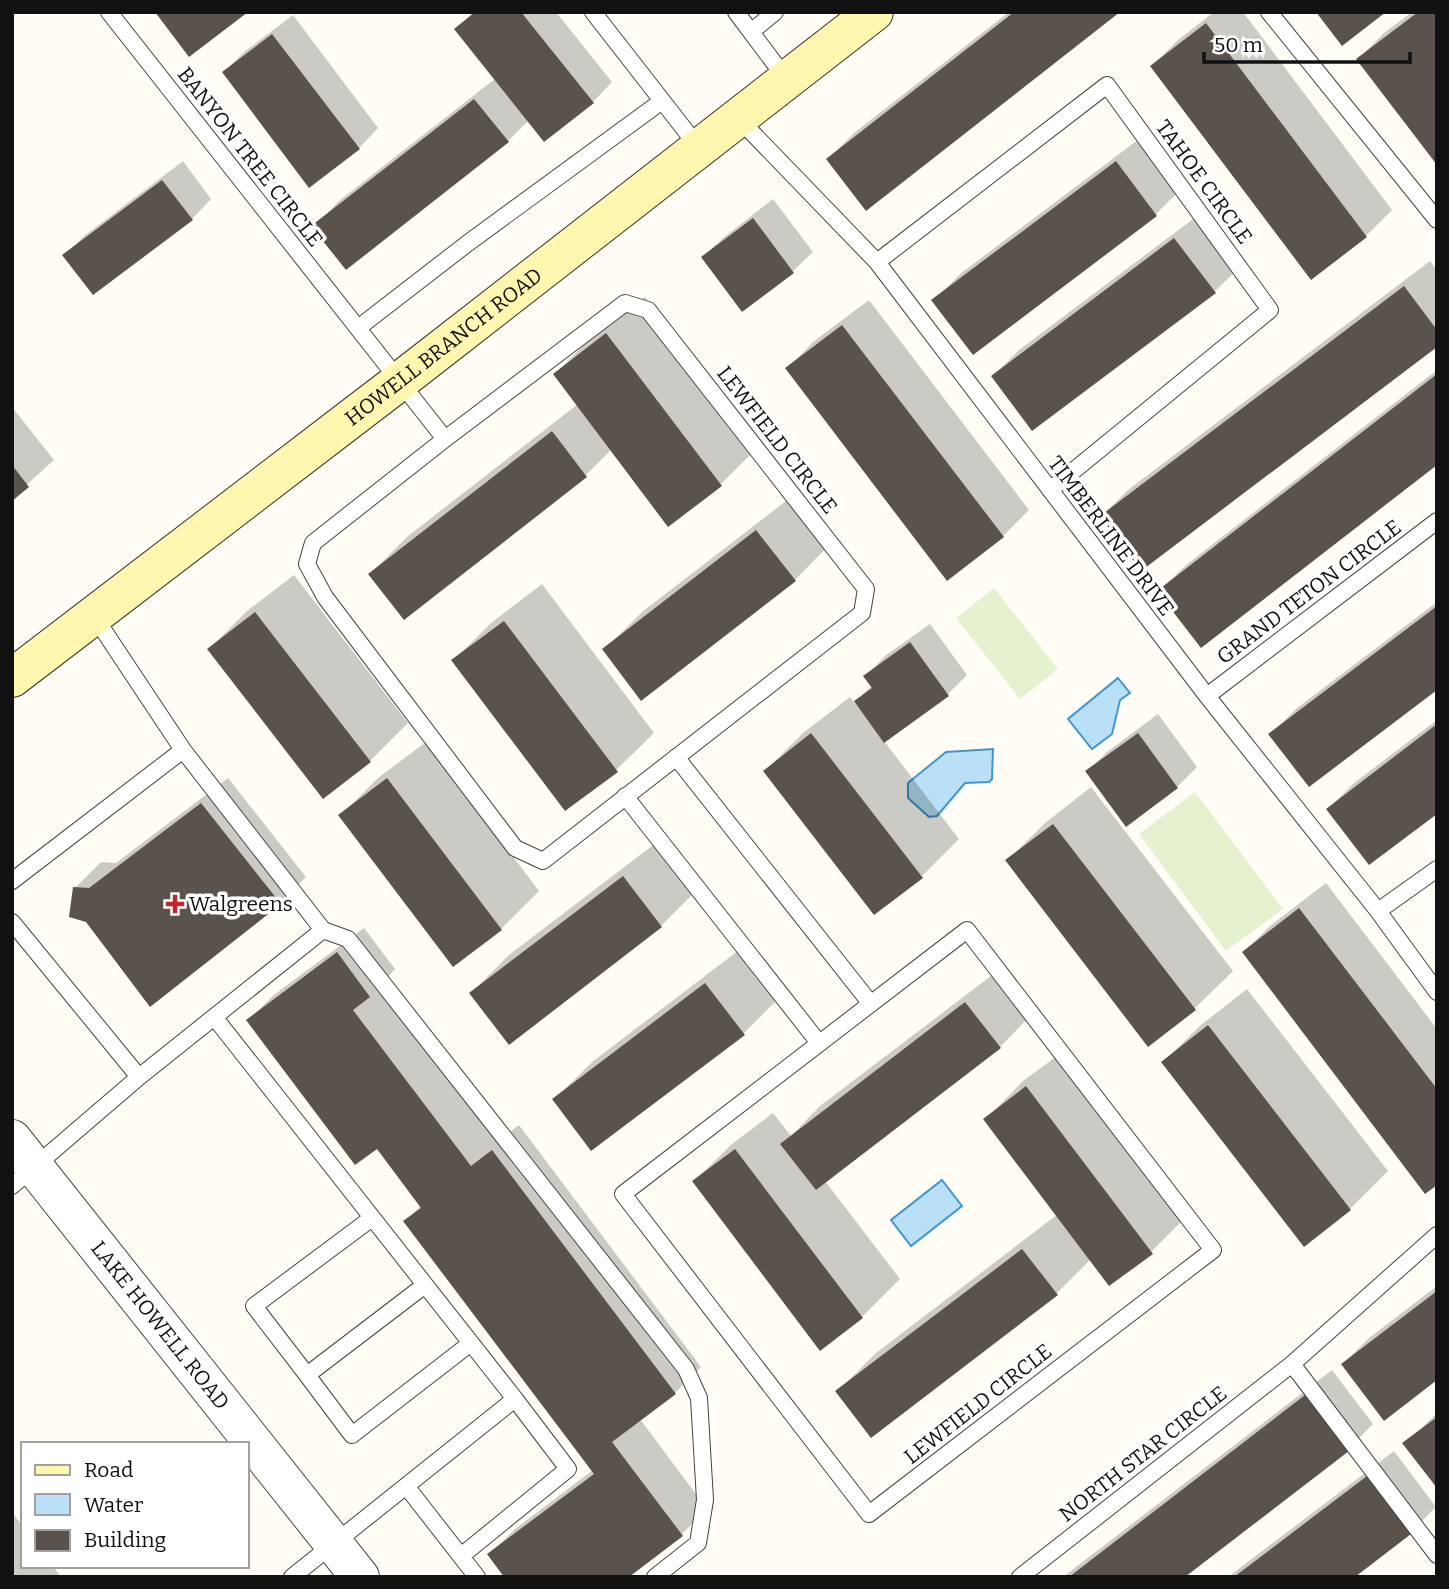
<svg xmlns="http://www.w3.org/2000/svg" width="1449" height="1589" font-family="Bitter,serif">
	<style>
		.pitch { fill: #e6f2cf }
		.water { fill: #b9e0f7; stroke: #3f96cf; stroke-width: 2 }
		.shadow { fill: #0003 }
		.building { fill: #5a524d }
		.lines { fill: none; stroke-linecap: round; stroke-linejoin: round }
		.service-casing { stroke: #444; stroke-width: 18 }
		.tertiary-casing { stroke: #444; stroke-width: 40 }
		.secondary-casing { stroke: #333; stroke-width: 40 }
		.service { stroke: #fff; stroke-width: 16 }
		.tertiary { stroke: #fff; stroke-width: 38 }
		.secondary { stroke: #fff6b0; stroke-width: 38 }
		.poi-dot { fill: #c4262e; stroke: #fff; stroke-width: 2.5 }
		.labels { text-anchor: middle; dominant-baseline: central; stroke-width: 7; stroke-linejoin: round; paint-order: stroke }
		.street-label { font-size: 21px; fill: #111; stroke: #fff }
		.poi-label { font-size: 21px; fill: #111; stroke: #fff; text-anchor: start }
	</style>
	<rect width="100%" height="100%" fill="#fffdf5"/>
	<!-- pitch -->
	<path class="pitch" d="M994,588L1058,669L1020,699L956,618Z
		M1195,792L1283,909L1226,951L1139,834Z"/>
	<!-- water -->
	<path class="water" d="M1118,678L1130,693L1120,700L1112,734L1092,749L1068,719Z
		M993,749L992,779L989,782L965,783L937,816L929,817L908,798V783L946,752Z
		M942,1180L962,1206L911,1246L891,1220Z"/>
	<!-- shadow -->
	<path class="shadow" d="M474,12H556L612,82L593,102L529,120L508,141L314,227L340,200L496,78L457,29Z
		M1009,12H1118L828,159L854,133Z
		M1214,12H1243L1392,210L1366,236L1152,66L1178,40Z
		M1412,12H1437L1358,59L1384,33Z
		M293,15L378,128L359,148L224,72L244,52Z
		M1143,136L1182,188L1156,214L973,353L934,301L960,274Z
		M183,161L211,199L192,219L65,255L84,236Z
		M773,199L813,252L793,271L742,310L703,257L723,238Z
		M1201,213L1241,266L1214,292L993,376L1019,350Z
		M1430,261L1437,270V345L1102,516L1128,490Z
		M645,297L758,447L720,485L612,449L586,475L404,618L370,574L408,536L578,404L555,374L593,336Z
		M869,300L1029,510L1003,536L948,578L787,369L813,342Z
		M1437,370V463L1159,591L1186,565Z
		M12,407L54,460L12,498Z
		M795,494L832,542L795,580L604,650L642,612Z
		M294,575L408,723L370,761L209,649L247,611Z
		M542,584L654,733L616,770L454,660L491,623Z
		M1437,602V688L1271,734L1297,708Z
		M930,624L967,675L947,695L884,741L959,839L922,876L765,771L803,733L850,697L855,703L872,685L866,676L885,656Z
		M1158,714L1197,767L1177,787L1127,824L1088,771L1107,752Z
		M1437,720V811L1328,809L1354,783Z
		M426,742L539,891L501,929L341,815L378,778Z
		M228,778L306,877L280,903L75,888L101,862L116,863Z
		M1091,787L1233,971L1195,1008L1149,1045L1007,861L1045,823Z
		M661,839L699,888L661,926L471,993L509,955Z
		M1326,883L1437,1029V1183L1244,952L1270,926Z
		M364,928L395,969L380,985L498,1141L519,1125L701,1367L675,1393L640,1419L707,1509L681,1535L489,1555L515,1529L593,1470L406,1221L421,1205L377,1147L248,1020L275,994Z
		M743,947L781,996L743,1034L554,1100L592,1062Z
		M1004,966L1037,1009L1000,1047L825,1181L900,1279L862,1317L694,1181L732,1144L773,1113L791,1136L820,1106Z
		M1247,989L1388,1171L1350,1209L1163,1062L1201,1025Z
		M1065,1050L1189,1214L1151,1252L1091,1259L1056,1294L838,1391L876,1353L1058,1214L986,1119L1023,1081Z
		M1437,1286V1378L1343,1364L1369,1338Z
		M1332,1370L1373,1424L1347,1450L1182,1577H1063Z
		M1437,1413V1485L1405,1444Z
		M1394,1451L1436,1507L1410,1533L1352,1577H1228Z
		M12,1513L23,1526V1566H53L61,1577H12Z"/>
	<!-- building -->
	<path class="building" d="M155,12H248L189,57Z
		M475,12H521L594,103L544,142L454,29Z
		M1014,12H1120L866,211L826,159Z
		M1316,12H1386L1342,46Z
		M1418,12H1437V165L1356,59Z
		M1206,23L1367,237L1311,280L1150,66Z
		M272,34L360,149L309,188L222,72Z
		M474,99L509,142L346,270L311,226Z
		M1116,161L1157,216L973,355L931,300Z
		M162,180L193,220L93,295L62,255Z
		M753,218L794,273L742,312L701,257Z
		M1174,238L1216,293L1032,431L991,376Z
		M1404,286L1437,330V347L1141,571L1100,516Z
		M842,325L1004,537L947,581L785,368Z
		M606,333L722,486L668,527L553,374Z
		M1437,374V465L1201,648L1157,591Z
		M552,431L587,477L404,620L368,574Z
		M12,465L29,487L12,501Z
		M756,530L796,581L641,701L602,649Z
		M1437,606V690L1309,787L1268,734Z
		M255,612L371,762L323,799L207,649Z
		M504,621L618,772L565,811L451,660Z
		M910,642L949,696L884,743L854,701L872,688L863,676Z
		M1437,724V814L1369,865L1326,809Z
		M811,733L923,878L874,915L763,771Z
		M1138,733L1178,788L1126,827L1085,771Z
		M387,778L502,930L453,967L338,815Z
		M201,803L281,904L150,1007L86,922L69,917L73,887L89,888Z
		M1053,824L1196,1010L1148,1047L1005,860Z
		M623,876L662,927L509,1045L469,993Z
		M1299,908L1437,1089V1185L1425,1194L1242,952Z
		M337,952L370,997L353,1010L471,1166L492,1150L676,1394L612,1442L683,1536L629,1577H504L487,1554L594,1474L403,1221L421,1208L377,1149L355,1165L246,1020Z
		M705,983L745,1035L591,1151L552,1099Z
		M965,1002L1001,1048L816,1190L780,1144Z
		M1208,1025L1351,1210L1304,1247L1161,1062Z
		M1026,1086L1153,1254L1109,1286L983,1119Z
		M735,1149L863,1318L820,1351L692,1181Z
		M1022,1249L1058,1295L871,1438L835,1391Z
		M1437,1291V1380L1384,1421L1341,1364Z
		M1305,1395L1349,1451L1185,1577H1069Z
		M1437,1417V1488L1402,1443Z
		M1367,1476L1411,1534L1355,1577H1234Z"/>
	<g class="lines">
		<defs>
			<path id="service" d="M109,12L445,439
				M593,12L699,148
				M736,12L787,80
				M1269,12L1437,220
				M751,32L775,12
				M738,118L877,262L1207,696L1378,911L1437,992
				M877,262L1107,85L1270,310L1050,490
				M625,303L648,310L866,589L862,613L543,861L515,848L325,597L307,564L313,543L445,439Z
				M358,328L468,243L662,101
				M94,616L183,750
				M1207,696L1437,521
				M676,757L871,1004
				M625,796L819,1043
				M12,881L183,750L323,930L139,1077L12,922
				M1378,911L1437,869
				M323,930L348,939L686,1369L699,1398L705,1500L698,1543L655,1577
				M967,930L1213,1250L869,1514L623,1194Z
				M215,1018L515,1399L292,1577
				M12,1186L139,1077
				M372,1218L254,1306L307,1375L425,1285
				M1292,1364L1437,1555
				M307,1375L352,1435L471,1343
				M406,1486L477,1577
				M461,1556L568,1469L515,1399
				M1020,1577L1292,1364L1437,1235"/>
			<g id="tertiary">
				<path id="s1" d="M12,1139L360,1577"/>
			</g>
			<g id="secondary">
				<path id="s2" d="M12,678L400,381L874,12"/>
			</g>
		</defs>
		<!-- service casing -->
		<use href="#service" class="service-casing"/>
		<!-- tertiary casing -->
		<use href="#tertiary" class="tertiary-casing"/>
		<!-- secondary casing -->
		<use href="#secondary" class="secondary-casing"/>
		<!-- service -->
		<use href="#service" class="service"/>
		<!-- tertiary -->
		<use href="#tertiary" class="tertiary"/>
		<!-- secondary -->
		<use href="#secondary" class="secondary"/>
	</g>
	<!-- markers -->
	<path class="poi-dot" d="M171.5 893.5h7v7h7v7h-7v7h-7v-7h-7v-7h7z"/>
	<g class="labels">
		<!-- street labels -->
		<g class="street-label">
			<text transform="translate(250 157) rotate(52)">BANYON TREE CIRCLE</text>
			<text transform="translate(1204 182) rotate(54)">TAHOE CIRCLE</text>
			<text stroke="none"><textPath href="#s2" startOffset="544">HOWELL BRANCH ROAD</textPath></text>
			<text transform="translate(777 440) rotate(52)">LEWFIELD CIRCLE</text>
			<text transform="translate(1111 536) rotate(53)">TIMBERLINE DRIVE</text>
			<text transform="translate(1309 592) rotate(-37)">GRAND TETON CIRCLE</text>
			<text stroke="none"><textPath href="#s1" startOffset="238">LAKE HOWELL ROAD</textPath></text>
			<text transform="translate(978 1404) rotate(-38)">LEWFIELD CIRCLE</text>
			<text transform="translate(1143 1454) rotate(-38)">NORTH STAR CIRCLE</text>
		</g>
		<!-- poi labels -->
		<g class="poi-label">
			<text x="189" y="904">Walgreens</text>
		</g>
	</g>
	<!-- border -->
	<rect width="1449" height="1589" fill="none" stroke="#111111" stroke-width="28"/>
	<!-- legend -->
	<rect x="21" y="1442" width="228" height="126" fill="#ffffff" stroke="#a0a0a0" stroke-width="2"/>
	<rect x="35" y="1465" width="35" height="10" fill="#fff6b0" stroke="#a0a0a0" stroke-width="2"/>
	<text x="84" y="1477" font-size="21" fill="#111111">Road</text>
	<rect x="35" y="1494" width="35" height="21" fill="#b9e0f7" stroke="#a0a0a0" stroke-width="2"/>
	<text x="84" y="1512" font-size="21" fill="#111111">Water</text>
	<rect x="35" y="1530" width="35" height="21" fill="#5a524d" stroke="#a0a0a0" stroke-width="2"/>
	<text x="84" y="1547" font-size="21" fill="#111111">Building</text>
	<!-- scale -->
	<path d="M1204 52v10h206v-10" fill="none" stroke="#111111" stroke-width="3.5"/>
	<text x="1214" y="52" font-size="21" fill="#111111" stroke="#ffffff" stroke-width="5" paint-order="stroke">50 m</text>
</svg>
